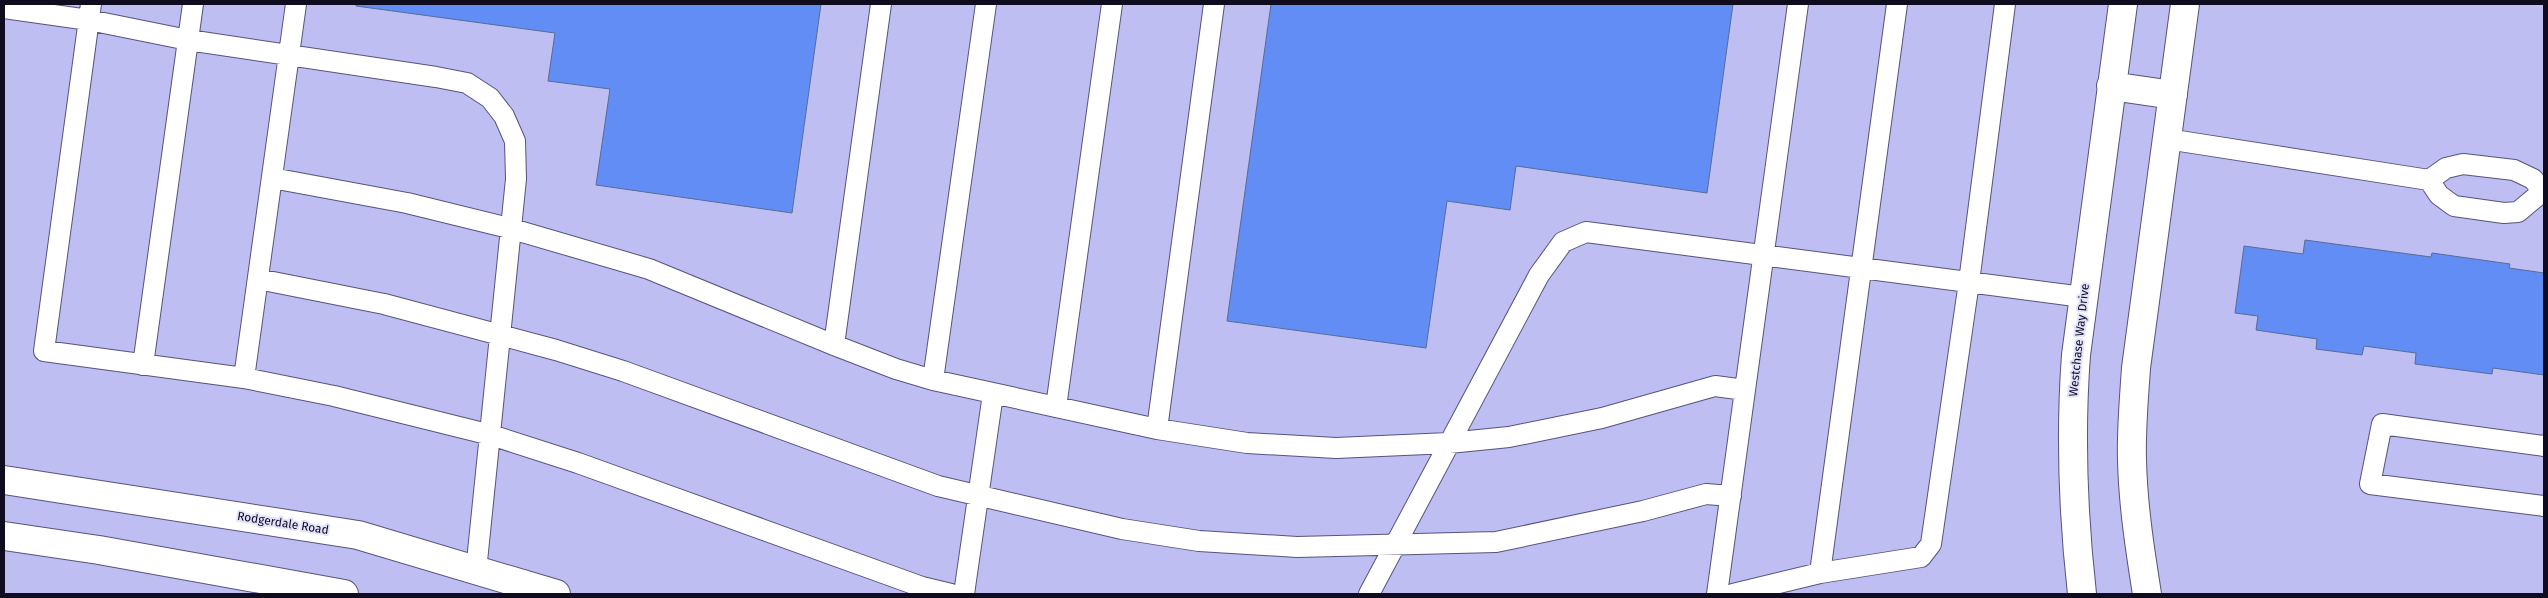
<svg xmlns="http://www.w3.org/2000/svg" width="2548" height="598" font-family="'Fira Sans',sans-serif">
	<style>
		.building { fill: #618df4; stroke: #586c97 }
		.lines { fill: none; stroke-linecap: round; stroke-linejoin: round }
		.service-casing { stroke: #555380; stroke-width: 22 }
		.minor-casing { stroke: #555380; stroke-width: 30 }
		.tertiary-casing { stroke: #555380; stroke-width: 30 }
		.service { stroke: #fff; stroke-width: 20 }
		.minor { stroke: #fff; stroke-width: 28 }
		.tertiary { stroke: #fff; stroke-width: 28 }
		.labels { text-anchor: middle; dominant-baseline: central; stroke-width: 4; stroke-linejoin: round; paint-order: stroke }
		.street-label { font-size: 12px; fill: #0e0c1e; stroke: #e2e2fd }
	</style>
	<rect width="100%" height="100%" fill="#bfbef2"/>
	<!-- building -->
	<path class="building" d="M356,4H821L792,213L596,185L610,89L548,81L555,33L356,6Z
		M1271,4H1733L1707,193L1516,166L1510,210L1447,201L1426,348L1227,321Z
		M2305,240L2431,257L2432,253L2510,264L2509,268L2544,273V375L2493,368L2492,374L2415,364L2416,353L2364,346L2362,355L2316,349L2317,339L2256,330L2258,316L2235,313L2244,246L2303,254Z"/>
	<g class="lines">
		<defs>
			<path id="service" d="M91,4L44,351L244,378L334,396L491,435L578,463L922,587L951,594
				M4,8L89,20L188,40L436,77L467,83L490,98L504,116L515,141L516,179L476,571
				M2167,139L2429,180L2446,168L2463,164L2514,170L2533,179L2544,193
				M272,178L407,203L509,228L649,269L834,345L896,369L933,380L1157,429L1247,443L1336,448L1449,443L1509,437L1602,418L1715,386L1745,390
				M2429,180L2439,195L2454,206L2504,213L2518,212L2542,192
				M258,279L384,304L556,350L623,371L938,486L1122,529L1199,541L1297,547L1496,542L1643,511L1706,494L1731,496
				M834,345L881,4
				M143,365L193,4
				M244,378L296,4
				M933,380L986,4
				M1056,407L1112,4
				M1157,429L1214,4
				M2544,446L2382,424L2370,484L2544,506
				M1820,573L1897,4
				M964,594L993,394
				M1369,594L1539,275L1563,242L1586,232L2083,297
				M1717,594L1798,4
				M1733,594L1820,573L1921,557L1931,544L1969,282L2005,4"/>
			<path id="minor" d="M2111,86L2173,95
				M2082,594C2073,514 2070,436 2076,355L2123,4
				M2147,594C2140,550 2133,505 2132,460C2131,430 2134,399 2136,368L2185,4"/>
			<path id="tertiary" d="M4,480L358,535L556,594
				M4,536L99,550L344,594"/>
		</defs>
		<!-- service casing -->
		<use href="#service" class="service-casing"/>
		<!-- minor casing -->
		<use href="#minor" class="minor-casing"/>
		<!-- tertiary casing -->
		<use href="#tertiary" class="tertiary-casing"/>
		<!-- service -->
		<use href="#service" class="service"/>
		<!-- minor -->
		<use href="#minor" class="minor"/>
		<!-- tertiary -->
		<use href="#tertiary" class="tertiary"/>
	</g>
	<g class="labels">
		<!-- street labels -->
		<g class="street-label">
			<text transform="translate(2079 340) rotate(-84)">Westchase Way Drive</text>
			<text transform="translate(283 523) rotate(9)">Rodgerdale Road</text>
		</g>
	</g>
	<!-- border -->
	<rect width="2548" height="598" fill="none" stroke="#0e0c1e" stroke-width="10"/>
</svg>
